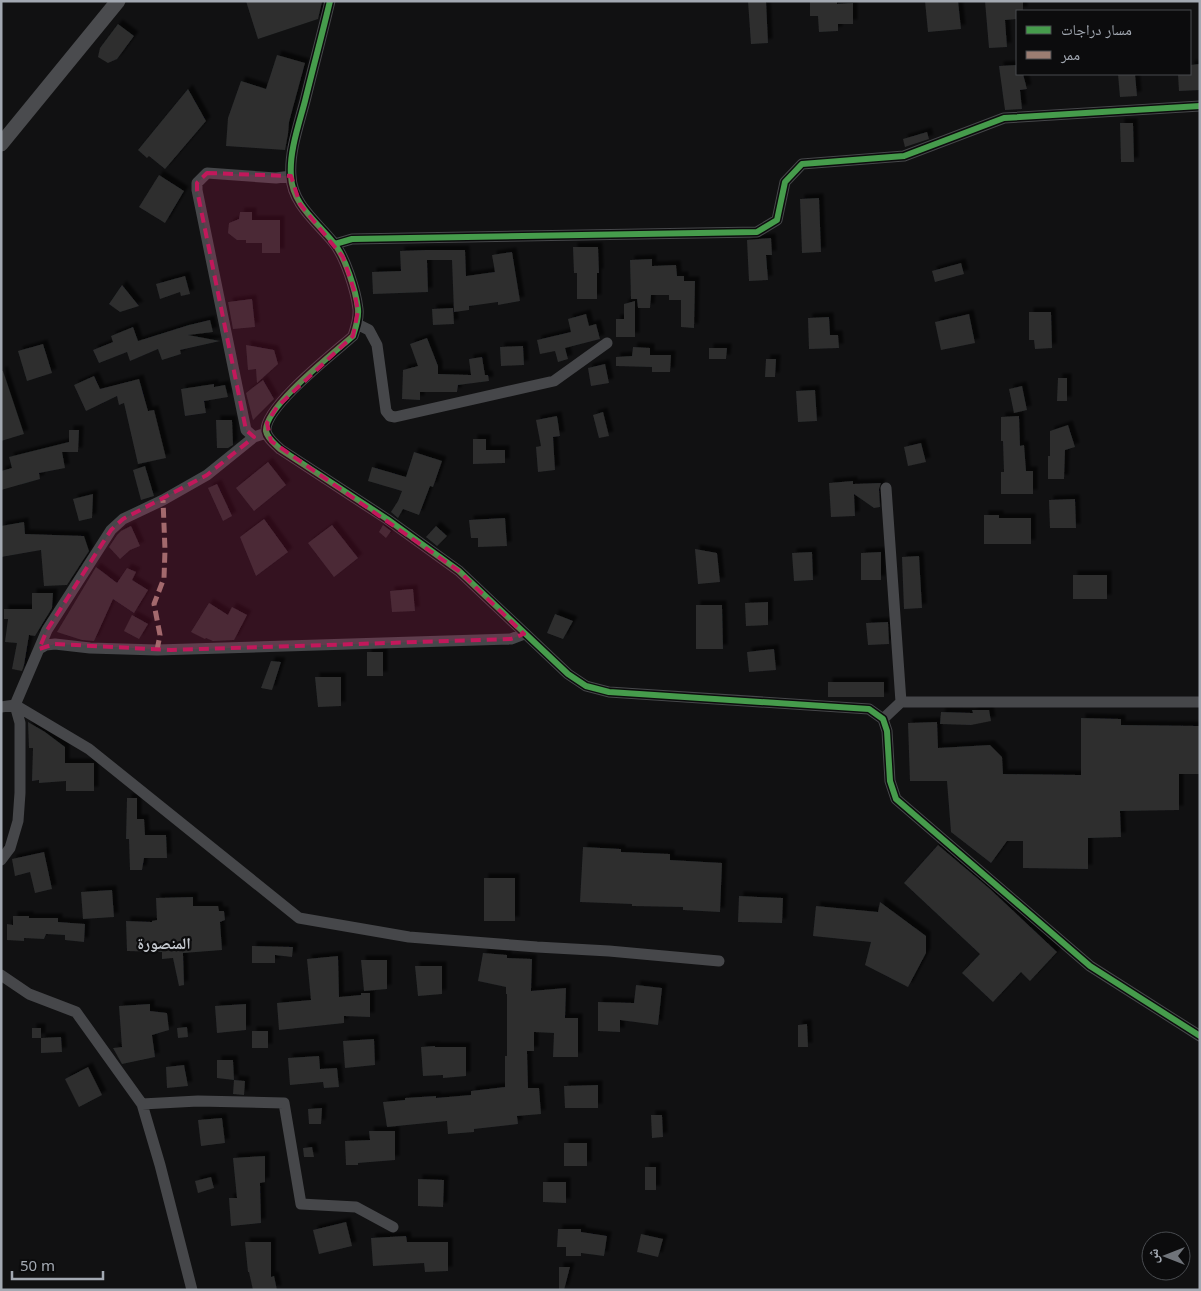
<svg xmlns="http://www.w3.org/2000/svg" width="1201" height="1291" font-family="'Noto Sans','Noto Naskh Arabic',sans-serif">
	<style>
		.building { fill: #2d2e2f; filter: url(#shadow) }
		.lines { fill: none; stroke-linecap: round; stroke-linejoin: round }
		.minor { stroke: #46474a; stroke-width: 11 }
		.secondary { stroke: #4a4b4e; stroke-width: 15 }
		.quiet { stroke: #9b7d72; stroke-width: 5; stroke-dasharray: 10 5; stroke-linecap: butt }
		.cycleway-casing { stroke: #0c0c0d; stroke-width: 9 }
		.cycleway { stroke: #469c4c; stroke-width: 6 }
		.marked { fill: #c2185b; fill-opacity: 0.2; stroke: #c2185b; stroke-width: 4; stroke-dasharray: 10 6; stroke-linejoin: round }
		.labels { text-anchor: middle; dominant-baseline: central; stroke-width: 4.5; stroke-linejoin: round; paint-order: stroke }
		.quarter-label { font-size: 16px; font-weight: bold; fill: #c4c8ce; stroke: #0c0c0d }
	</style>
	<defs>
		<filter id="shadow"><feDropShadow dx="4.5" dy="-4.5" stdDeviation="1" flood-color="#0009"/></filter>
	</defs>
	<rect width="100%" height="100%" fill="#111112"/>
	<!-- building -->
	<path class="building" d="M246,1H319L322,2L318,19L258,39Z
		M748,1H766L768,43L751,44Z
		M810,1H837V4L853,3V24H838V31L819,32L818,16H810Z
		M925,1H958L961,29L928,32Z
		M985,1H1023V11H1017V19L1005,20L1007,47L989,48Z
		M118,24L134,36L117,59L108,63L98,57L100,48Z
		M277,55L305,63L289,122L288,134L285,150L226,146L228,118L241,81L266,89Z
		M1200,64V90L1179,91L1178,74H1190V65Z
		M1017,65V74H1023L1027,89L1020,90L1022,109L1005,110L999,66Z
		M1118,74H1135L1137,96L1120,97Z
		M188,89L206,121L165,169L149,156L147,158L138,150Z
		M1120,123H1133L1134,162H1121Z
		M927,132L929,139L905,147L903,139Z
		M159,175L184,191L165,223L139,207Z
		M819,198L821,252L802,253L800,199Z
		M240,212H252V220H280V253H262V243H246V240H237L228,233L229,223L239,219Z
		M771,238L772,255H766L768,280L749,281L747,240Z
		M573,247H598L599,273H597V299H577V273H574Z
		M426,250H465L466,276L495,272L492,255L512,252L520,301L498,305V302L469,306V310L454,312L452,260H427L428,292L373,294L372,272L401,271L400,251Z
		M652,259V266L676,265L677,276H684V281H695L694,328L681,327V300H669V295H651L650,308H638L637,299H631L630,260Z
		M961,263L964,274L935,282L932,271Z
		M185,276L190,294L181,296L180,292L160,299L156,284Z
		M122,285L139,306L120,312L109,304Z
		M252,299L255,327L233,329L228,302Z
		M635,301V337H616V319H624V304Z
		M453,308L454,324L433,325L432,309Z
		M1029,312H1051L1052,348L1035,349L1034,340H1029Z
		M586,314L589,326L596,324L600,339L565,348L568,359L558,362L555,351L540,354L537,340L571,332L568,319Z
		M969,314L975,343L941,350L935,322Z
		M829,317L830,335H838L839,348L809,349L808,318Z
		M210,320L213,332L188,335L220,341L180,350L181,354L162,360L158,349L130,361L127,352L99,363L93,350L113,342L111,336L133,327L138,341L189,325Z
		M427,338L438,366V374L471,375L469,359L482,357L485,375H488L489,381L458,385L457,392H420V400L402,399L403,370L418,366L410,344Z
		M43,344L52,373L27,381L18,351Z
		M246,345L274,350L278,364L257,383L256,369L248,370Z
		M523,346L524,365L501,366L500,347Z
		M633,347L650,348V355H671L670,372H652V367L616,366V357L632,356Z
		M709,348H727L726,359H709Z
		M766,359H776L775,377H765Z
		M605,364L609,383L591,386L588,368Z
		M1,371H3L24,434L1,441Z
		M94,376L100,389L139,379L148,411L154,410L166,458L138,464L124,403L119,405L117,396L86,411L74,385Z
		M1058,378H1067V401H1057Z
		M263,380L274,399L253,420L246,393Z
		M214,384V387L225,385L228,397L204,401L206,413L185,416L181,389Z
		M1022,386L1027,410L1014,413L1009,389Z
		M815,390L817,421L798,422L796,391Z
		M603,412L609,436L599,438L593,415Z
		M557,416L560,436L553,437L555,470L538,472L536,447L541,446L536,420Z
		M1019,416L1020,446L1024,445L1026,471H1033V494H1001V472H1004L1003,441H1001V417Z
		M216,420H232L233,445L228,448H217Z
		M1068,425L1075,447L1065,450L1064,479H1048V456H1050V431Z
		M69,430H79L78,452H62L65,468L39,473L40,479L1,490V471L12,468L9,457L69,442Z
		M473,439H486V450H505V463L473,464Z
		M921,443L926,462L908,466L904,447Z
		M414,452L442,461L433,487L430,486L419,515L403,509L398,518L391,512L398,501L402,491L368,481L372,467L406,477Z
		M268,462L286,485L254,511L236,488Z
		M145,466L154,496L141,500L133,470Z
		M853,481V484L881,483L879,489L880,507L874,508L854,494L855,516L831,517L829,483Z
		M217,484L232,516L223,521L208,488Z
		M93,494L92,518L79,521L73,499Z
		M1075,499L1076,528H1050L1049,500Z
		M984,515H999V518H1031V544H984Z
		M505,518L507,546L478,547V538H471L469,520Z
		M264,519L288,552L256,576L240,537Z
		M24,522L25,534L84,536L89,551L67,585L44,586L41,550L1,557V526Z
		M332,525L358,558L334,577L308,543Z
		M383,525L391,531L386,538L379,532Z
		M131,526L140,546L130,550L120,559L109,547L117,535L121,531Z
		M436,526L447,536L437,546L426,537Z
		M695,549L717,553L720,582L698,584Z
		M812,552L813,580L794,581L792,553Z
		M881,552V580H861V553Z
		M919,556L922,608L904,609L902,557Z
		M96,567L117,583L127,568L136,572L132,580L148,590L134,613L113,599L94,641L82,640L57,632Z
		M1073,575H1107V599H1073Z
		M413,589L415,611L392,612L390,591Z
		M32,593H53L52,608L35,636L29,635L24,665L22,671L12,669L17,643L5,642L8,619H4V609H32Z
		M768,602V625L746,626L745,603Z
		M209,603L228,615L232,607L247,615L234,640L213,641L206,638L205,639L191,632Z
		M696,605H722L723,649H696Z
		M555,614L573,621L563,639L547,633Z
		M132,615L148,624L139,639L124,631Z
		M888,622L889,644L868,645L866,623Z
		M774,649L776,670L749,672L747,652Z
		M367,652H383V676H367Z
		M271,661L281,662L272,690L261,688Z
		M315,677H341V706L318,707Z
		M828,682H884V697H828Z
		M972,710H989L991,721L971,725L940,724L941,712L973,713Z
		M1081,718L1121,719V725L1200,726V774H1179V810L1120,811L1121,837L1088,838V869L1023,868V841H1007L991,863L951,832L947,781H910L908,723L937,722L938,748L990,745L1002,757L1003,774L1081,775Z
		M28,722L45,732L65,747V763H94V791H66V781L39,783V780L32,781L33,748H29Z
		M127,798H137V819H144L145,835H166L167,858H144L142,870H130L129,839H126Z
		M938,845L990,889L1057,952L1030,981L1021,972L993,1002L962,973L980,954L904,883Z
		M583,847L621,849V852L670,854V860L722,863L720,912L683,910V907L632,906V904L580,902Z
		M44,852L52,889L35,893L30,872L15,876L12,859Z
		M484,878H515V921H484Z
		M112,890L114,917L83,919L81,892Z
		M739,896L783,898L782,923L738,922Z
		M193,897V906H218L219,911H224L225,920L220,922L222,950L183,953L184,985L179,986L173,958L162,959V952L127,951L126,921L152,922V921L157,920L156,898Z
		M880,902L926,936V953L908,987L865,965L871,942L813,936L816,906L878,912Z
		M13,916H29V918H58V922L85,924L84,942L65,940V935L46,934L44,939L24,938V941L7,940V924L13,925Z
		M252,946L293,947L292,957L275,955V963H252Z
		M483,953L507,955V958L532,959L531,991L566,988L565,1018H578V1057H553L554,1033L534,1032V1051H527L528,1088H539L541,1114L517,1116L518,1124L474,1129V1132L448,1134L447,1121L387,1127L383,1102L405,1100V1098L436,1096V1098L471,1095V1091L505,1087V1056H507V994H506V987L478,981Z
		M338,956L339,997L361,995V993H370V1017L344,1016V1023L279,1030L277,1003L311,1000L307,959Z
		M361,960H387V989L364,991Z
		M415,966H442V994L418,996Z
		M636,985L662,988L658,1025L620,1020V1032L598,1031V1002L634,1003Z
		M150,1004V1011L167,1013L169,1030L152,1035L155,1057L122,1064L113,1048L122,1047L119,1006Z
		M246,1004V1030L217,1033L215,1006Z
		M807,1024L808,1047H798V1025Z
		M187,1027L188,1037L178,1038L177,1028Z
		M32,1028H41V1038H32Z
		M252,1031H268V1048H252Z
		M61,1037L62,1052L41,1053V1038Z
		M374,1039L375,1065L345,1068L343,1041Z
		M435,1046V1047H466V1076L443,1078V1075L423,1076L421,1047Z
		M319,1056L320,1069L337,1068L339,1087L324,1088L323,1082L290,1085L288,1058Z
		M217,1060H233L234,1080L217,1078Z
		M184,1065L188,1086L167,1088L166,1067Z
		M88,1067L102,1095L79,1107L65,1079Z
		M234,1080L245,1081L244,1095L233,1094Z
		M598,1085V1108H565L564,1086Z
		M322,1108L321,1124H309L308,1109Z
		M651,1115H662L663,1137L652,1138Z
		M222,1118L225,1143L201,1146L198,1120Z
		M369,1131H395V1160L358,1163V1165H346L345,1141L370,1140Z
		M564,1143H587V1166H564Z
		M312,1147L314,1157H304L303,1148Z
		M265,1156V1182L260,1183L261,1223L231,1226L229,1198H237L233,1158Z
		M645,1167H656V1190H645Z
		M211,1177L214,1188L198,1193L195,1181Z
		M418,1179L444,1180L443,1207L418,1206Z
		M543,1182H566V1203L543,1202Z
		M346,1222L352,1246L319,1254L313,1230Z
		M558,1229H581V1232L607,1236L604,1256L581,1253V1256H566V1247H557Z
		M641,1234L663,1239L658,1257L637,1252Z
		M406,1236L407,1242H448V1271L425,1272L424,1263L373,1266L371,1238Z
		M245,1242H271V1277L274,1276L277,1290H253L249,1272H248Z
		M559,1267H570L564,1290H559Z"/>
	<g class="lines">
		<!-- minor -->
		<path class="minor" d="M330,1C322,35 313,68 305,101C299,124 289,152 291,176C292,204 317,222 333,242C345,256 356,291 358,309C359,318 356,327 353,336C335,352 264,407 266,431C267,438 275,444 280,449L387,519L459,571L568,674L586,686L609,692L869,709L883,719L887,731L890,781L896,799L1090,966L1200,1036
			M335,244L352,239L757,232L777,220L785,182L802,164L904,156L1004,118L1200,106
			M357,324L369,330L377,345L386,411L390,416L395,417L554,381L607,343
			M254,437L246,430L197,190V183L207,173L276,178L291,176
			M39,649L46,645L55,644L90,648L157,650L511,639L524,634
			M901,702H1200
			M15,705L89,749L299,918L409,937L537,947L609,951L719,961
			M1,707L15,705L47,630L111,530L123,519L163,500L207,475L254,437L266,433
			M883,719L901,702L886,488
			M1,860L10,848L18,821L20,793V723L15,705
			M1,975L29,994L76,1012L142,1104L160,1165L192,1290
			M142,1104L198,1101L284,1103L301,1204L356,1207L393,1227"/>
		<!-- secondary -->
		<path class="secondary" d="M1,144L118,1"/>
		<!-- quiet -->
		<path class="quiet" d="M157,650L160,635L154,604L164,578L165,550L163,500"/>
		<defs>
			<path id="cycleway" d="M330,1C322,35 313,68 305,101C299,124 289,152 291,176C292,204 317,222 333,242C345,256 356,291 358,309C359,318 356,327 353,336C335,352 264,407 266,431C267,438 275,444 280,449L387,519L459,571L568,674L586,686L609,692L869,709L883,719L887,731L890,781L896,799L1090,966L1200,1036
				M335,244L352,239L757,232L777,220L785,182L802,164L904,156L1004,118L1200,106"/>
		</defs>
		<!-- cycleway casing -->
		<use href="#cycleway" class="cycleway-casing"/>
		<!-- cycleway -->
		<use href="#cycleway" class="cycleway"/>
	</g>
	<!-- marked area -->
	<path class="marked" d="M207,173L291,176L300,204L343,257L354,290L358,311L353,336L277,407L267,423L271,441L459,571L524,634L511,639L171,650L55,644L39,649L47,630L111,530L123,519L207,475L254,437L246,430L197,190V183Z"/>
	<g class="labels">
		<!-- quarter labels -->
		<g class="quarter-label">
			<text x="164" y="943">المنصورة</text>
		</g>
	</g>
	<!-- border -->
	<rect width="1201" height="1291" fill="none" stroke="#a3a9b2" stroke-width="5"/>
	<!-- legend -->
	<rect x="1016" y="10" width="175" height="65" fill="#0c0c0d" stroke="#484b4f"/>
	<rect x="1026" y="26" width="25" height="8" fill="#469c4c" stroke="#484b4f"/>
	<text x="1061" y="35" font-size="15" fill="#a3a9b2">مسار دراجات</text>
	<rect x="1026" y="51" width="25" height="8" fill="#9b7d72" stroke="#484b4f"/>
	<text x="1061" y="60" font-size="15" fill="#a3a9b2">ممر</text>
	<!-- north arrow -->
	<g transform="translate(1166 1256) rotate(270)"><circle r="24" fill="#0c0c0d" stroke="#484b4f"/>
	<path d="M0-4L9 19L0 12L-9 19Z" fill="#70747a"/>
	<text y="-8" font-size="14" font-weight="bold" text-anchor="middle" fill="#a3a9b2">ش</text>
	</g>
	<!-- scale -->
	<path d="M12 1271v8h91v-8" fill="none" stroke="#a3a9b2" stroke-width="2.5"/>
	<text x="20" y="1271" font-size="15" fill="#a3a9b2" stroke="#0c0c0d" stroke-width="4" paint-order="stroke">50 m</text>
</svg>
